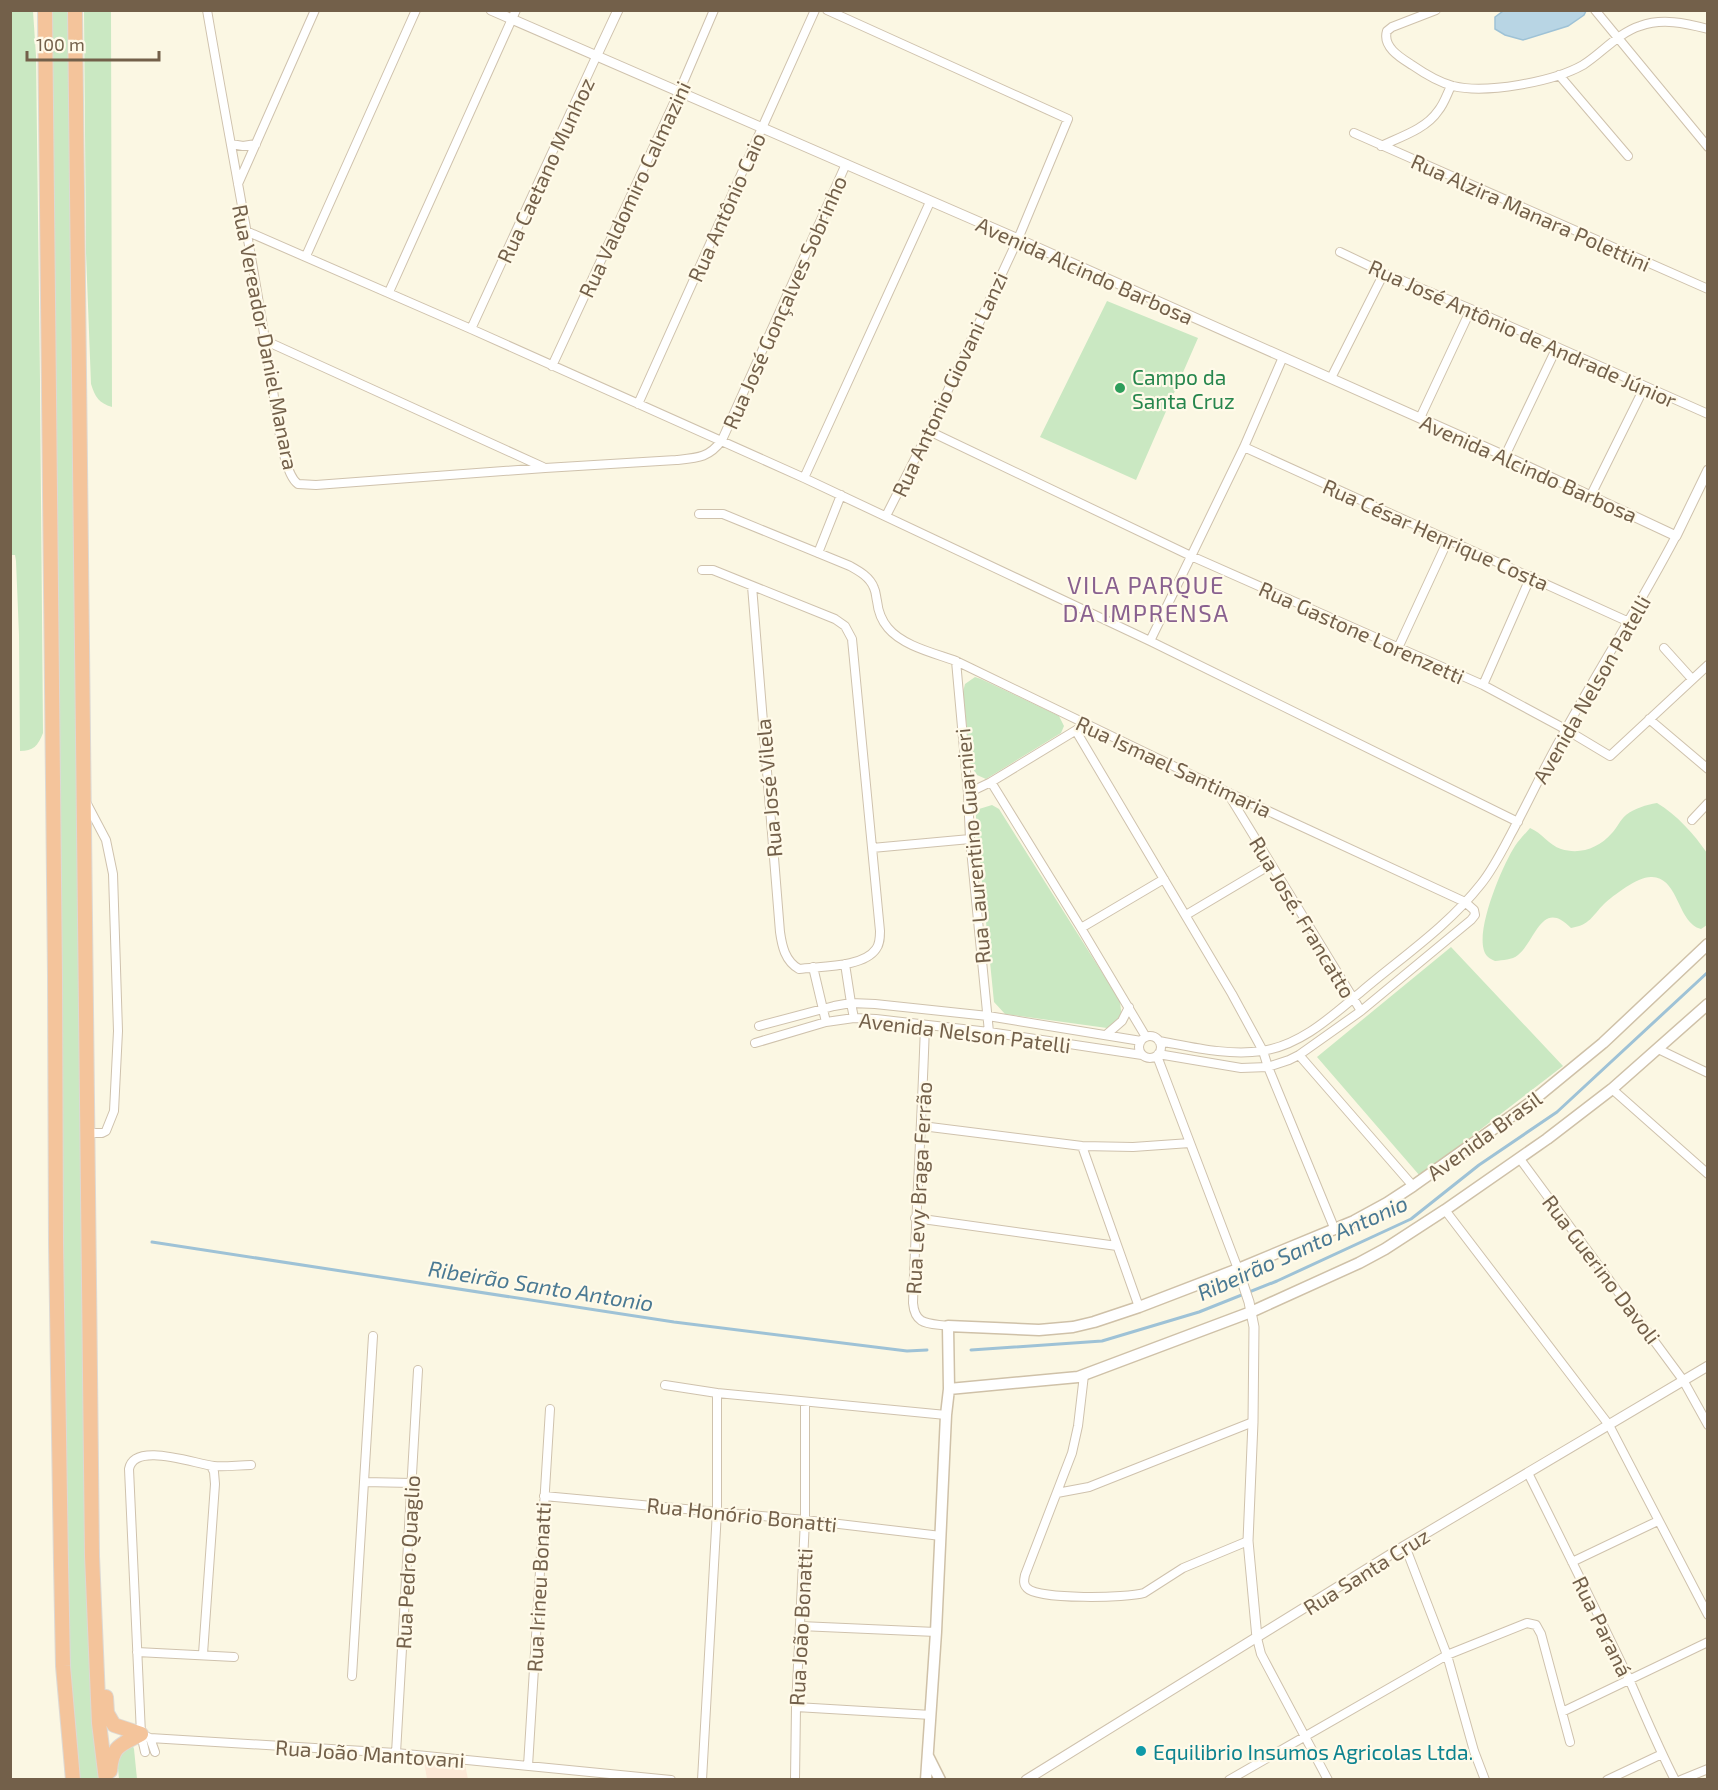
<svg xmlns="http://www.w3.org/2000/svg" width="1718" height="1790" font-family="'Exo 2',sans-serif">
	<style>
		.commercial { fill: #fce9d7 }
		.green { fill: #cae8c2 }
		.water { fill: #b8d5e4; stroke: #9ec2d6; stroke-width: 1.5 }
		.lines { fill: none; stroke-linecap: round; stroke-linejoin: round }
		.stream { stroke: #9ec2d6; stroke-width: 3 }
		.minor-casing { stroke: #cfc2ad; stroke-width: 10 }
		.tertiary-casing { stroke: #cfc2ad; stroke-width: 11 }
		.secondary-casing { stroke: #cfc1a8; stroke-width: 13 }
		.motorway-casing { stroke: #ddd9d4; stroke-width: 16 }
		.minor { stroke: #fff; stroke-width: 8 }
		.tertiary { stroke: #fff; stroke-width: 9 }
		.secondary { stroke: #fff; stroke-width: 10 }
		.motorway { stroke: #f4c49b; stroke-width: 14 }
		.leisure-dot { fill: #2e9e5b; stroke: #fffae9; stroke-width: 2 }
		.culture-dot { fill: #0f9aa8; stroke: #fffae9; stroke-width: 2 }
		.labels { text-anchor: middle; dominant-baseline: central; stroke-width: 4.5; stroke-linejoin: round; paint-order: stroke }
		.street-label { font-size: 21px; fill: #73604a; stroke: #fffae9 }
		.leisure-label { font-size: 21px; fill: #27864d; stroke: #fffae9; text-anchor: start }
		.culture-label { font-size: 21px; fill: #0d838f; stroke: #fffae9; text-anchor: start }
		.water-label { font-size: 22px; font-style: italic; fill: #4a7993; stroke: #fffae9 }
		.quarter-label { font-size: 24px; letter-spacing: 1.5px; fill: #89618f; stroke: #fffae9 }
	</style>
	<rect width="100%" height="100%" fill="#fbf7e3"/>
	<!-- commercial -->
	<path class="commercial" d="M423,1756L464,1760L468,1779H427Z"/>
	<!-- green -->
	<path class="green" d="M12,11H33L36,56L40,380L43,733C38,746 33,751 20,751L19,635L16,561L15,555H10Z
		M49,11H70L100,1780L78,1779L67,1620Z
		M84,11H111L112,407C99,403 95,397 91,384L86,253Z
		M1107,301L1198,338L1136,480L1040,437Z
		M975,677L981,679L1059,716L1064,726L1061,733L986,779L977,775L971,766L963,692L965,684Z
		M1657,803C1677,815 1694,834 1707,853V925L1701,929C1698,928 1695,927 1693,925C1677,912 1676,878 1652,877C1638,876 1614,895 1604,904C1592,916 1590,925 1571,928C1542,898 1536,940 1518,955C1512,960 1503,960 1495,961C1493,960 1490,959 1487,956C1471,938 1503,864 1515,846C1519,840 1525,834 1530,828C1542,833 1549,845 1561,849C1580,855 1599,848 1612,833C1617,828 1620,820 1626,815C1635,808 1646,805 1657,803Z
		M992,805L999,809L1120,1001L1122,1020L1116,1025L1107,1028L1005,1014L994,1002L976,822V815L979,809Z
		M1451,947L1563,1066L1420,1176L1317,1057Z
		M127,1746H133L134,1749L137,1779H119L117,1758Z"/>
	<!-- water -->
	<path class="water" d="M1503,11V10L1586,11L1584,15L1568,26L1523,40L1505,35L1495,29V17Z"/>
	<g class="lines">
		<!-- stream -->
		<path class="stream" d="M152,1242L674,1322L907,1351L927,1350
			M971,1350L1102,1341L1199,1312L1277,1281L1411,1219L1479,1165L1557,1112L1708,972"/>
		<defs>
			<path id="minor" d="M207,10C229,139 255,268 274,397C277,416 283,474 298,484L316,485L545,468L676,460C697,458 709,458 722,440L846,164
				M827,10L1068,119L1018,239L929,431L886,516
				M1436,10L1392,27L1387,31C1382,47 1401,58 1412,65C1425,74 1438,82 1453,86C1486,94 1553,82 1583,65C1602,53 1618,33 1640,26C1662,18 1685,23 1708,29
				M1595,10L1708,147
				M1559,75L1628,156
				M1354,133L1708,289
				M231,144L243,146L256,144
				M1381,146C1400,137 1426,129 1438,111C1444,104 1447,94 1451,86
				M238,184L315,10
				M246,231L471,329L804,478L1150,641L1518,822
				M1340,252L1384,273L1471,309L1708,414
				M306,256L416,10
				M389,292L516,10
				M471,329L596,57
				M266,341L543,467
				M552,366L679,92L714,10
				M1331,378L1384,273
				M638,404L815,10
				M1420,418L1471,309
				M929,431L1191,556L1483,685L1565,729L1610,756L1708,665
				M1244,447L1629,622
				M1505,456L1557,347
				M804,478L930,202
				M1591,495L1645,386
				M699,514H723L850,566C859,571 870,577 874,588C876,592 876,597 877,601C878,610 882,621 888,628C903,646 934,653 956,661L1227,792L1465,902L1474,910L1475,915L1471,920L1361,1011L1299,1055L1289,1060L1268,1067L1241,1068L1158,1054
				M818,553L841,495
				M702,570H713L835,619L845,626L852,639L880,931C880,937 880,944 876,949C863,968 819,966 799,969C785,961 782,946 780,932L752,586
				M1150,641L1244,447L1283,357
				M1398,648L1448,540
				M1664,648L1692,679
				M956,661L968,793L970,839L989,1032
				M1483,685L1531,576
				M1649,719L1708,769
				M1076,731L1232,994L1263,1051L1268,1067L1335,1230
				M991,782L1081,928L1146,1037
				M1227,792L1361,1011
				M968,793L991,782L1078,729
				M86,802L106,840L113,874L118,1031L114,1111L106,1131L102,1133H87
				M1692,820L1708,803
				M872,848L970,839
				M1186,915L1270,865
				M1081,928L1164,879
				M845,964L851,1003L854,1018
				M813,967L826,1022
				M925,1025C922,1118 916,1210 913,1303C915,1326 929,1323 948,1326
				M759,1026L834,1006L851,1003L875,1004L988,1016L1141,1041
				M1107,1034L1122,1021L1129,1007
				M1139 1047a11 11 0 1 1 22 0a11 11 0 1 1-22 0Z
				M1159,1041C1192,1047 1228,1056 1262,1051C1302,1045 1333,1015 1362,991C1402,957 1448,926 1481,884C1493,869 1502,851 1511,834C1530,799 1546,763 1566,729C1602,664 1642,601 1676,536
				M755,1043L826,1022L854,1018L876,1019L989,1032L1142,1055
				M1658,1049L1708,1073
				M1299,1055L1413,1186
				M1157,1056L1238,1269
				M1612,1089L1708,1174
				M922,1126L1082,1146L1133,1147L1190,1143
				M1082,1146L1139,1307
				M1520,1159L1683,1380L1708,1425
				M1445,1210L1609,1425L1708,1615
				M915,1218L1117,1246
				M1084,1375L1078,1426L1072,1453L1025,1575C1024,1580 1023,1584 1027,1588C1038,1600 1128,1598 1144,1593L1183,1568L1248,1541
				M665,1385L717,1393V1511L702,1780
				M717,1393L946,1415
				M1528,1473C1562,1541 1596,1610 1629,1679C1644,1713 1658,1747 1675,1780
				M364,1482L412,1483
				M1057,1493L1089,1487L1253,1422
				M544,1496L805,1520L941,1536
				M1405,1546L1447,1655L1474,1751L1485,1780
				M1572,1562L1658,1521
				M800,1626L936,1632
				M1257,1638L1261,1654L1328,1780
				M137,1652L234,1657
				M203,1654L215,1484L214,1472L211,1466
				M352,1676L373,1336
				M796,1707L931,1715
				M1562,1712L1708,1642
				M141,1734L150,1738L396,1753L671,1780
				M150,1738L155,1752
				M145,1752L141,1734L129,1469C134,1441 195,1464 214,1466C226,1467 239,1465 251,1465
				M396,1753L418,1370
				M528,1766L550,1409
				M795,1780L796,1707L805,1520V1402
				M1229,1780L1447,1655L1527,1623L1536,1625L1541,1634L1570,1742
				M1607,1780L1662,1754
				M1681,1780L1708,1769"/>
			<path id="tertiary" d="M491,10L1018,239L1505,456L1676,536L1708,470
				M596,57L618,10
				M1238,1269L1249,1302L1254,1327L1253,1422L1248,1541L1257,1638
				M1026,1780L1401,1548L1708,1366"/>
			<path id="secondary" d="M949,1389L1078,1377L1251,1312L1359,1263L1385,1249L1445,1210L1547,1139L1612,1089L1708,1004
				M928,1756L940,1780
				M926,1780L936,1632L946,1415L949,1389L948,1326L1039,1330L1073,1327L1094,1322L1139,1307L1238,1269L1354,1221L1387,1203L1413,1186L1530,1103L1603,1043L1708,944"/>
			<path id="motorway" d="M45,10L55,976L56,1243L61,1564L63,1666L73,1780
				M75,10L92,1556L99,1723L106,1780
				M106,1697L107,1713L114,1725L141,1734
				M110,1771C112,1745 121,1745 141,1734"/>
		</defs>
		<!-- minor casing -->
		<use href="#minor" class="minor-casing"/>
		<!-- tertiary casing -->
		<use href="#tertiary" class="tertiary-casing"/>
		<!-- secondary casing -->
		<use href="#secondary" class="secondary-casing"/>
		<!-- motorway casing -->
		<use href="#motorway" class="motorway-casing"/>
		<!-- minor -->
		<use href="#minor" class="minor"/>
		<!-- tertiary -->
		<use href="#tertiary" class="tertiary"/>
		<!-- secondary -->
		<use href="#secondary" class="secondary"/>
		<!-- motorway -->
		<use href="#motorway" class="motorway"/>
	</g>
	<!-- markers -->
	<circle class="leisure-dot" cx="1120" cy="388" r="6"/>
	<circle class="culture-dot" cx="1141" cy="1751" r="6"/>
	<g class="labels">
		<!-- street labels -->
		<g class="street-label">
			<text transform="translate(545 170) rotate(-65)">Rua Caetano Munhoz</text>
			<text transform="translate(634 189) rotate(-65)">Rua Valdomiro Calmazini</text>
			<text transform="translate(726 207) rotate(-66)">Rua Antônio Caio</text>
			<text transform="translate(1531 212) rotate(24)">Rua Alzira Manara Polettini</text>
			<text transform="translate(1085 270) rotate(24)">Avenida Alcindo Barbosa</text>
			<text transform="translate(784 302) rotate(-66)">Rua José Gonçalves Sobrinho</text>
			<text transform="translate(1523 333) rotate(24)">Rua José Antônio de Andrade Júnior</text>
			<text transform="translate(266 337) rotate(79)">Rua Vereador Daniel Manara</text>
			<text transform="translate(949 384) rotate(-65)">Rua Antonio Giovani Lanzi</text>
			<text transform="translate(1529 468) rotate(24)">Avenida Alcindo Barbosa</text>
			<text transform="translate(1436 534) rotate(24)">Rua César Henrique Costa</text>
			<text transform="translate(1362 632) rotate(24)">Rua Gastone Lorenzetti</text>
			<text transform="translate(1591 689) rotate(-60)">Avenida Nelson Patelli</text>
			<text transform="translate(1174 766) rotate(25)">Rua Ismael Santimaria</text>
			<text transform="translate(768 788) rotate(-95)">Rua José Vilela</text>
			<text transform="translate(972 846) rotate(-95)">Rua Laurentino Guarnieri</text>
			<text transform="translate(1303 917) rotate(59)">Rua José. Francatto</text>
			<text transform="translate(965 1032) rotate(7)">Avenida Nelson Patelli</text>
			<text transform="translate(1484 1135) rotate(-36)">Avenida Brasil</text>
			<text transform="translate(918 1188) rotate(-87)">Rua Levy Braga Ferrão</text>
			<text transform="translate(1602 1269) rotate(53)">Rua Guerino Davoli</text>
			<text transform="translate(742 1514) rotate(6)">Rua Honório Bonatti</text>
			<text transform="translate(407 1562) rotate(-87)">Rua Pedro Quaglio</text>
			<text transform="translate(1366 1571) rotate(-32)">Rua Santa Cruz</text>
			<text transform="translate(538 1587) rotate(-87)">Rua Irineu Bonatti</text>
			<text transform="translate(1603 1626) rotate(64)">Rua Paraná</text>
			<text transform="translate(800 1627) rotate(-87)">Rua João Bonatti</text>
			<text transform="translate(370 1753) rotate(4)">Rua João Mantovani</text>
		</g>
		<!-- leisure labels -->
		<g class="leisure-label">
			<text x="1132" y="376">Campo da<tspan x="1132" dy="24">Santa Cruz</tspan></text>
		</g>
		<!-- culture labels -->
		<g class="culture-label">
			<text x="1153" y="1751">Equilibrio Insumos Agricolas Ltda.</text>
		</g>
		<!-- water labels -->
		<g class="water-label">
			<text transform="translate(1302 1247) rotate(-24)">Ribeirão Santo Antonio</text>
			<text transform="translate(541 1285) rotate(9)">Ribeirão Santo Antonio</text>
		</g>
		<!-- quarter labels -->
		<g class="quarter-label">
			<text x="1146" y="584">VILA PARQUE<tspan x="1146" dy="28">DA IMPRENSA</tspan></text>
		</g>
	</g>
	<!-- border -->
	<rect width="1718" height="1790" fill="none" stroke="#73604a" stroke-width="24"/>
	<!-- scale -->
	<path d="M27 51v9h132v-9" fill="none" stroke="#73604a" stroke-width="3"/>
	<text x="36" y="51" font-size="18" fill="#73604a" stroke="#fffae9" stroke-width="4.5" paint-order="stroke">100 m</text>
</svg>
